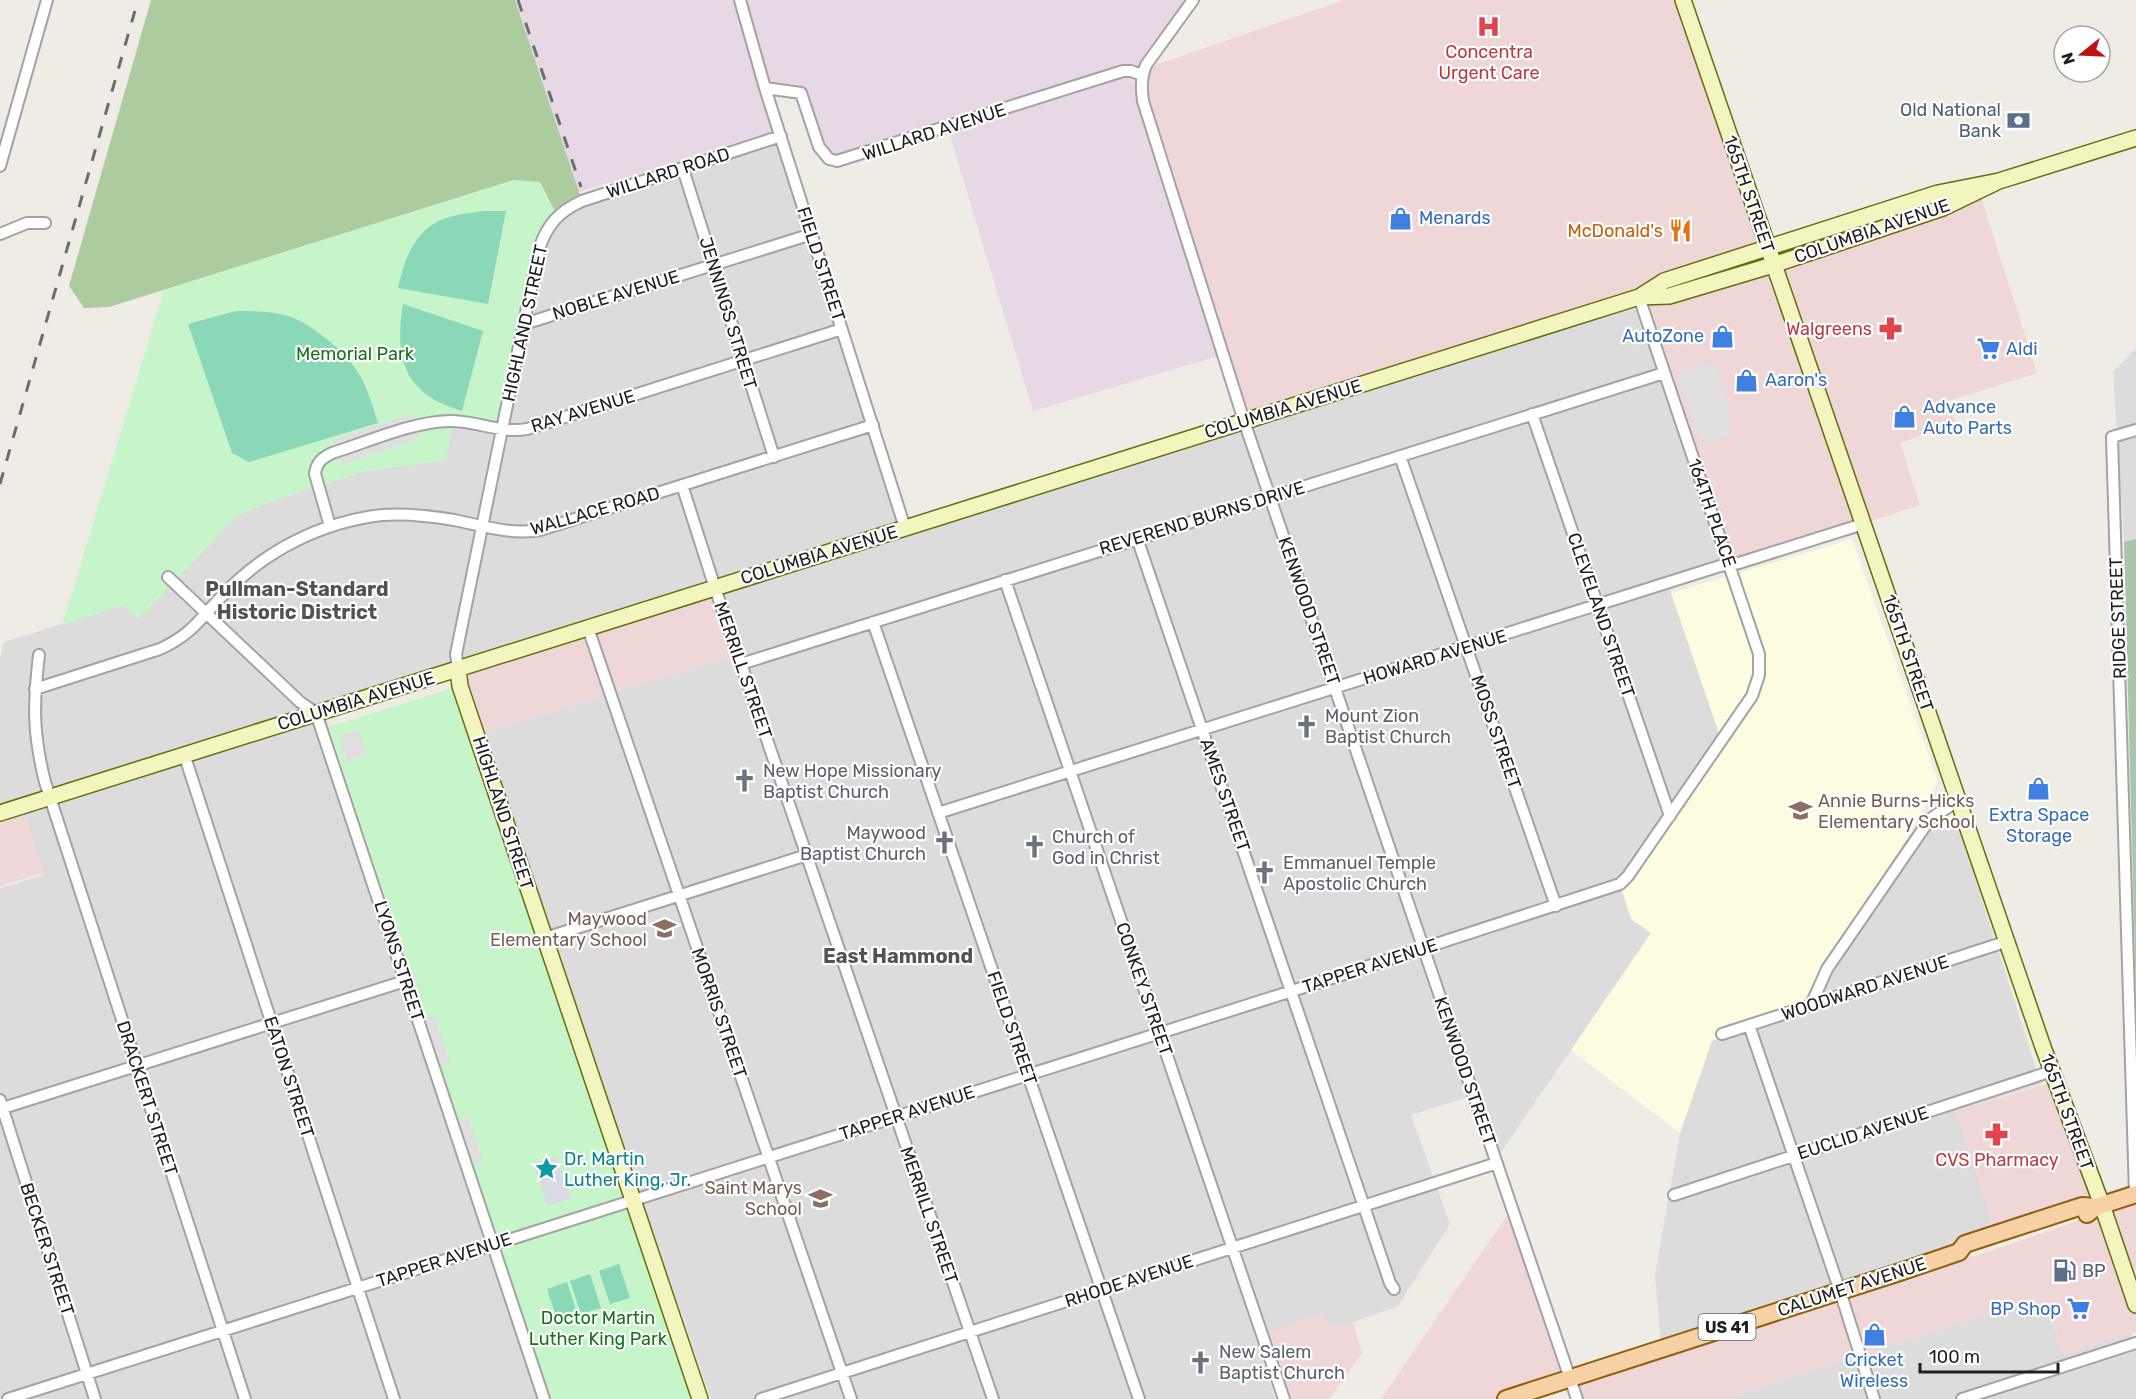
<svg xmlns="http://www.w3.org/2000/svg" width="2136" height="1399" font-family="Rubik,sans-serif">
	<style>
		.residential { fill: #dddcdc }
		.commercial { fill: #eed7d6 }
		.industrial { fill: #e7d8e5 }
		.education { fill: #fdfce1 }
		.forest { fill: #accb9e }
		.cemetery { fill: #a9c6ad }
		.park { fill: #c6f5c9 }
		.pitch { fill: #8ad8b8 }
		.parking { fill: #dfdfdf }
		.plaza { fill: #dadae4 }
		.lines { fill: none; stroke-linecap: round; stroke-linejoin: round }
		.street-casing { stroke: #a3a3a3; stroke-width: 14 }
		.secondary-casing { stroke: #656e0d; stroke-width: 18 }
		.primary-casing { stroke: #8e600c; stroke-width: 20 }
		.street { stroke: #fff; stroke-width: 10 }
		.secondary { stroke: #f3f5be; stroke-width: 15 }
		.primary { stroke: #f5d1a5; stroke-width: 16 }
		.rail { stroke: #6d6d6d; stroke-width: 3; stroke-dasharray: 12 12; stroke-linecap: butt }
		.labels { text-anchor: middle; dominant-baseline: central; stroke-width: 4.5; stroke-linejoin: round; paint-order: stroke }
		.shield { fill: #fff; stroke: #626262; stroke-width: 1.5 }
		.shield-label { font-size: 16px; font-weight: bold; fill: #1f1f1f }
		.health-label { font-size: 18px; fill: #be3a42; stroke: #fff }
		.service-label { font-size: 18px; fill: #4e5e75; stroke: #fff; text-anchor: end }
		.street-label { font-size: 18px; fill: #1f1f1f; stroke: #fff }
		.shop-label { font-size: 18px; fill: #366cbe; stroke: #fff; text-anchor: start }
		.food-label { font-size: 18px; fill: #c56008; stroke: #fff; text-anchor: end }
		.park-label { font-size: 18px; fill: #14751b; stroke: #fff }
		.worship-label { font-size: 18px; fill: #5b616d; stroke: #fff; text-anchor: start }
		.education-label { font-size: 18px; fill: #785e54; stroke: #fff; text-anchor: end }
		.culture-label { font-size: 18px; fill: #0d838f; stroke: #fff; text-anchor: start }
		.neighbourhood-label { font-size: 20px; font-weight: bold; fill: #525252; stroke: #fff }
	</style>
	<rect width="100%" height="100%" fill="#efece6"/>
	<!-- residential -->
	<path class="residential" d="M780,139L902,527L461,665L460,653L541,250L549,232L565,212Z
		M1637,301L1724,569L1670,588L1724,748L1621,888L1651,933L1497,1158L1475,1095L1411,1115L1450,1224L1398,1306L1343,1326L1330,1324L1323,1313L1256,1339L1275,1399H711L481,733L736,655L714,590Z
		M2136,348V539L2124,542L2113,372Z
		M453,424L500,430L455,667L0,809V657L4,642L124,605L138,619L237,516L266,503L365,471L445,460Z
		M324,714L551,1399H0V888L43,875L23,808Z
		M1956,819L2041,1084L1956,1111L1995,1231L1956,1249L1661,1346L1655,1275L1680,1133L1712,1040L1797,1014L1818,974L1906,840Z
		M2036,1298L2047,1307L2063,1355L2131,1333L2136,1349V1399H1724Z"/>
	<!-- commercial -->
	<path class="commercial" d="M1344,0H1681L1764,247L1635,296L1246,418L1145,101L1147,68Z
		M1980,194L2037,373L1949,401L1956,424L1900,443L1920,505L1866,523L1777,266Z
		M1771,269L1860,523L1731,561L1642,301Z
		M714,590L736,655L481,733L462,670Z
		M23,808L43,873L0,886V815Z
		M2053,1082L2098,1204L1995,1231L1956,1111Z
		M2136,1197V1269L2128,1271L2104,1207Z
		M2100,1208L2136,1315V1332L2063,1355L2048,1307L2036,1298L1724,1399H1580L1574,1379L1958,1254L1973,1257L2086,1218Z
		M1509,1213L1566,1377L1496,1399H1381Z
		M1323,1313L1330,1324L1343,1326L1353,1322L1362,1353L1329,1399H1286L1265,1335Z"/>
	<!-- industrial -->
	<path class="industrial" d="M515,0H1188L1141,76L1222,355L1033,411L946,122L839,156L825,147L799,85L759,82L775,133L579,192Z"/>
	<!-- education -->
	<path class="education" d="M1852,539L1938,782L1906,840L1818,974L1797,1015L1712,1041L1680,1133L1571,1050L1651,933L1631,919L1621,888L1724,748L1671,593Z"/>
	<!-- forest -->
	<path class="forest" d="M151,0H515L582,201L557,215L514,180L109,307L84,308L69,286Z"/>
	<!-- cemetery -->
	<path class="cemetery" d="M2136,539V997L2124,542Z"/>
	<!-- park -->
	<path class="park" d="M514,180L540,182L557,215L549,224L502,429L453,421L446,460L365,471L266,503L237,516L138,619L124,605L62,625L164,290Z
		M452,688L693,1399H551L329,727Z"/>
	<!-- pitch -->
	<path class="pitch" d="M483,211H506L488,304L398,288C404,260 415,228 446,218C458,214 471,213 483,211Z
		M403,304L483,331L462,411C404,394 394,359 403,304Z
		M236,311C255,311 273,311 291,317C311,324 344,351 355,368C367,384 372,405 378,423L249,462L232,453L188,324Z
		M619,1264L630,1298L610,1304L599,1271Z
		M590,1274L601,1308L581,1314L570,1281Z
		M567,1282L578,1316L558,1322L547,1289Z"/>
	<!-- parking -->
	<path class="parking" d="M1714,362L1732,415L1726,417L1732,434L1702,445L1677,372Z
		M411,414L419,439L342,465L333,440Z
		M359,730L367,755L347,762L339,736Z
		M435,1015L450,1063L441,1066L425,1017Z
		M469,1117L483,1161L474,1165L459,1120Z"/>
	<!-- plaza -->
	<path class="plaza" d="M557,1157L571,1198L548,1206L537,1173L532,1166V1163L539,1161Z"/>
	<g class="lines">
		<defs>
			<path id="street" d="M740,0L765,88L905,528
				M1193,0L1146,65C1141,77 1141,88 1143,101L1244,421L1577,1399
				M765,88L801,93L819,147L829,159L837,161L1123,71H1131L1142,75
				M0,166L47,0
				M683,169L774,457
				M0,234L27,223H45
				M524,324L812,234
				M1532,414L1670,816
				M1400,456L1556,906
				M682,485L715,588L993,1399
				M330,526L315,474C316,463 322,458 332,453C368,442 411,422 449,421C475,420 501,434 527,429L842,329
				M1137,538L1390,1283L1394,1289
				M168,577L300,702L316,713L544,1399
				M1005,580L1284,1399
				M873,622L1139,1399
				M588,628L851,1399
				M39,655C33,705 33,734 45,782L245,1399
				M741,664L1664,373
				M458,669L456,654L539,249C547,225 558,212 582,201L781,136
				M35,689L160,649C193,634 201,617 225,593C266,550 322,522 382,515C406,513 431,516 454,520C484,526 510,535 540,530L873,425
				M184,754L394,1399
				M938,813L1720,566L1739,563L1863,524
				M545,938L807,855
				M1811,1005L1827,969L1930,819L1959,800
				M1749,1025L1840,1291L1874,1399
				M1722,1034L2008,941
				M0,1100L95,1399
				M3,1108L405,981
				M1674,1195L2052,1071
				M2135,1195L2112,437L2136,430
				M8,1399L1292,991L1620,884L1628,876L1752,696L1759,675V654L1639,297
				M761,1399L1497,1163
				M1962,1399L2136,1343"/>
			<path id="secondary" d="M1683,0L2043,1047L2102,1205L2136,1305
				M1639,297L1664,281L1938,193L1999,181L2136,138
				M458,669L460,686L700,1399
				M0,813L1639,297L1669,296L1773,265L1943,208L1999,181"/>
			<path id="primary" d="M2087,1214L2096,1207L2136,1194
				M1506,1399L1900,1272L1959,1252L1965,1244L2008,1230L2082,1206L2096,1207"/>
		</defs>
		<!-- street casing -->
		<use href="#street" class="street-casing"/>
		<!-- secondary casing -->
		<use href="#secondary" class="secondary-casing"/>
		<!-- primary casing -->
		<use href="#primary" class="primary-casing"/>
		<!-- street -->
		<use href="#street" class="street"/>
		<!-- secondary -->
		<use href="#secondary" class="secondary"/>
		<!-- primary -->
		<use href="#primary" class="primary"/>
		<!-- rail -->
		<path class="rail" d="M518,0L581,187
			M0,484L138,0"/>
	</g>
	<!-- icons -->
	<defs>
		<symbol id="hospital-bare" viewBox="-9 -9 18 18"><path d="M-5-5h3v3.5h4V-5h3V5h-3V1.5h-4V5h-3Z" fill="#e0444e" stroke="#fff" stroke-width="2.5" paint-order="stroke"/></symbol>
		<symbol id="bank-bare" viewBox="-9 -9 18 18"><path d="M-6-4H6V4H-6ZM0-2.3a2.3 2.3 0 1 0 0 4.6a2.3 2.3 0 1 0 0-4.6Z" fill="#5c6f8a" stroke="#fff" stroke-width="2.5" paint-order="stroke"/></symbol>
		<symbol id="shop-bare" viewBox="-9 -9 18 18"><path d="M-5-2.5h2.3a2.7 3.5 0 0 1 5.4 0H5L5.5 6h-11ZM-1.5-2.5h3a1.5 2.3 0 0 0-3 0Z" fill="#3f7fe0" stroke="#fff" stroke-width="2.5" paint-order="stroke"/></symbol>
		<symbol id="restaurant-bare" viewBox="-9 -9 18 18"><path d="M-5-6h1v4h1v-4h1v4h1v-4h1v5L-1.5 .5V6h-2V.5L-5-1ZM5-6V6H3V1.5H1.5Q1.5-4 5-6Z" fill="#e8710a" stroke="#fff" stroke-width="2.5" paint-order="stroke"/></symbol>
		<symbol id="pharmacy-bare" viewBox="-9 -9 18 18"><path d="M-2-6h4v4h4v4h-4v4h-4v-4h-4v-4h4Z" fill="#e0444e" stroke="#fff" stroke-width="2.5" paint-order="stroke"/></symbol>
		<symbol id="supermarket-bare" viewBox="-9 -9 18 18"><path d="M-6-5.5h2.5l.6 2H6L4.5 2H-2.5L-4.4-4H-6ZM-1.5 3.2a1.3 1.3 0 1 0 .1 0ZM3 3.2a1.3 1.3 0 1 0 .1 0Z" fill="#3f7fe0" stroke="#fff" stroke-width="2.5" paint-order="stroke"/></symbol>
		<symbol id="church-bare" viewBox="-9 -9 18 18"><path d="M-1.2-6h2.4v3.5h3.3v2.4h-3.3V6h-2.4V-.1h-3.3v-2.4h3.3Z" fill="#6b7280" stroke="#fff" stroke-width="2.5" paint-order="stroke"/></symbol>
		<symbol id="school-bare" viewBox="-9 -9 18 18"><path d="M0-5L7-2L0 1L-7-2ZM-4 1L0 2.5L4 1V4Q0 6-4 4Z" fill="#8d6e63" stroke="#fff" stroke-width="2.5" paint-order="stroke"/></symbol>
		<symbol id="sight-bare" viewBox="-9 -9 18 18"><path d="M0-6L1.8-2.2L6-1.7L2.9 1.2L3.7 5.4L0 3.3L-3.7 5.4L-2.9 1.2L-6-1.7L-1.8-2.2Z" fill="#0f9aa8" stroke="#fff" stroke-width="2.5" paint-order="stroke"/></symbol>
		<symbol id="fuel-bare" viewBox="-9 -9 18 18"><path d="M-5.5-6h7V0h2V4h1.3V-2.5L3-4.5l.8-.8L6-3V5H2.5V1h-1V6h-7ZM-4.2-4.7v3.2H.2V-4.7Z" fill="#5c6f8a" stroke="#fff" stroke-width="2.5" paint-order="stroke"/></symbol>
	</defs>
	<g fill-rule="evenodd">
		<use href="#hospital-bare" x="1472" y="10" width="33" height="33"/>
		<use href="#bank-bare" x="2002" y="104" width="33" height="33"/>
		<use href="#shop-bare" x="1384" y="202" width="33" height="33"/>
		<use href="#restaurant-bare" x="1664" y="214" width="33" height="33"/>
		<use href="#pharmacy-bare" x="1874" y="312" width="33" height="33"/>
		<use href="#shop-bare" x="1706" y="320" width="33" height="33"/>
		<use href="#supermarket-bare" x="1972" y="332" width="33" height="33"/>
		<use href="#shop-bare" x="1730" y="364" width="33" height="33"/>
		<use href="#shop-bare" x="1888" y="400" width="33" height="33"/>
		<use href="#church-bare" x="1290" y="710" width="33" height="33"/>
		<use href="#church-bare" x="728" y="764" width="33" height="33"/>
		<use href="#shop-bare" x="2022" y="772" width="33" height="33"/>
		<use href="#school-bare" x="1784" y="794" width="33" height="33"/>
		<use href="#church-bare" x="928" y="826" width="33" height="33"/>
		<use href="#church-bare" x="1018" y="830" width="33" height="33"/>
		<use href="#church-bare" x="1248" y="856" width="33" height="33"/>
		<use href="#school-bare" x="648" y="912" width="33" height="33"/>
		<use href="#pharmacy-bare" x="1980" y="1118" width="33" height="33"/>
		<use href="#sight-bare" x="530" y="1152" width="33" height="33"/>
		<use href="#school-bare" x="804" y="1182" width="33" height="33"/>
		<use href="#fuel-bare" x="2048" y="1254" width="33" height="33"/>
		<use href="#supermarket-bare" x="2062" y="1292" width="33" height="33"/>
		<use href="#shop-bare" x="1858" y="1318" width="33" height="33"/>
		<use href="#church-bare" x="1184" y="1346" width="33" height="33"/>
	</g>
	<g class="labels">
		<!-- shield labels -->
		<rect class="shield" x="1698.5" y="1314" width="57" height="26" rx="4.5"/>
		<g class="shield-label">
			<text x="1727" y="1327">US 41</text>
		</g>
		<!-- health labels -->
		<g class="health-label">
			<text x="1489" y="52">Concentra<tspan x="1489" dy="21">Urgent Care</tspan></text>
			<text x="1872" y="329" text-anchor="end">Walgreens</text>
			<text x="1997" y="1160">CVS Pharmacy</text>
		</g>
		<!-- service labels -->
		<g class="service-label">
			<text x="2001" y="110">Old National<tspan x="2001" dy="21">Bank</tspan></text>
			<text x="2082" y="1271" text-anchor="start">BP</text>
		</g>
		<!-- street labels -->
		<g class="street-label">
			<text transform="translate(934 132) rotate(-18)">WILLARD AVENUE</text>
			<text transform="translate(668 173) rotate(-18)">WILLARD ROAD</text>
			<text transform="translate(1749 194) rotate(71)">165TH STREET</text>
			<text transform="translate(1872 231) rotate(-19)">COLUMBIA AVENUE</text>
			<text transform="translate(821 264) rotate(72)">FIELD STREET</text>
			<text transform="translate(616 295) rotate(-17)">NOBLE AVENUE</text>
			<text transform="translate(728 313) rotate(73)">JENNINGS STREET</text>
			<text transform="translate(525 323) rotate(-78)">HIGHLAND STREET</text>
			<text transform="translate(1283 409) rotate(-17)">COLUMBIA AVENUE</text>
			<text transform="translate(583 411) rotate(-17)">RAY AVENUE</text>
			<text transform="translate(595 511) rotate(-16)">WALLACE ROAD</text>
			<text transform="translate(1712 513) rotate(71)">164TH PLACE</text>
			<text transform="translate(1202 518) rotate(-17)">REVEREND BURNS DRIVE</text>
			<text transform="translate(819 555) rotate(-17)">COLUMBIA AVENUE</text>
			<text transform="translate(1309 611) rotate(71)">KENWOOD STREET</text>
			<text transform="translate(1601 615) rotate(71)">CLEVELAND STREET</text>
			<text transform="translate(2118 618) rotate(-92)">RIDGE STREET</text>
			<text transform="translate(1908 653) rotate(71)">165TH STREET</text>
			<text transform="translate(1435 657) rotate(-17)">HOWARD AVENUE</text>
			<text transform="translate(743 670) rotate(71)">MERRILL STREET</text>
			<text transform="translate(356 701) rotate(-17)">COLUMBIA AVENUE</text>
			<text transform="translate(1496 732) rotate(71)">MOSS STREET</text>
			<text transform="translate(1225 795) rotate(71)">AMES STREET</text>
			<text transform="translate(503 813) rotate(72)">HIGHLAND STREET</text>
			<text transform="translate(399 961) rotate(72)">LYONS STREET</text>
			<text transform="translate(1370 966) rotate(-18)">TAPPER AVENUE</text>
			<text transform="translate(1865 988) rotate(-18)">WOODWARD AVENUE</text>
			<text transform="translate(1144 989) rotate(71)">CONKEY STREET</text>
			<text transform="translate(719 1013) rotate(71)">MORRIS STREET</text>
			<text transform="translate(1012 1028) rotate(71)">FIELD STREET</text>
			<text transform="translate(1465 1071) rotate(71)">KENWOOD STREET</text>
			<text transform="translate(289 1077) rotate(72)">EATON STREET</text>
			<text transform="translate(147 1098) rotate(72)">DRACKERT STREET</text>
			<text transform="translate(2067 1112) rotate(70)">165TH STREET</text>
			<text transform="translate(907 1113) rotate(-18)">TAPPER AVENUE</text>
			<text transform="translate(1863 1133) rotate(-18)">EUCLID AVENUE</text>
			<text transform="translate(929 1215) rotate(71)">MERRILL STREET</text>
			<text transform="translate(47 1249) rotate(72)">BECKER STREET</text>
			<text transform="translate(444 1260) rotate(-18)">TAPPER AVENUE</text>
			<text transform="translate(1129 1281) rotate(-18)">RHODE AVENUE</text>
			<text transform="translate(1852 1287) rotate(-18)">CALUMET AVENUE</text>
		</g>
		<!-- shop labels -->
		<g class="shop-label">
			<text x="1419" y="218">Menards</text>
			<text x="1704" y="336" text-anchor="end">AutoZone</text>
			<text x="2006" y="349">Aldi</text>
			<text x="1765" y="380">Aaron's</text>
			<text x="1923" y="407">Advance<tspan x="1923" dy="21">Auto Parts</tspan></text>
			<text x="2039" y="815" text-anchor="middle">Extra Space<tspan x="2039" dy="21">Storage</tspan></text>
			<text x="2061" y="1309" text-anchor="end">BP Shop</text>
			<text x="1874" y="1360" text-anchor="middle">Cricket<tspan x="1874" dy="21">Wireless</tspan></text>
		</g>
		<!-- food labels -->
		<g class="food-label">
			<text x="1663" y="231">McDonald's</text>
		</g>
		<!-- park labels -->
		<g class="park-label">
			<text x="355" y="354">Memorial Park</text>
			<text x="598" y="1318">Doctor Martin<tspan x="598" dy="21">Luther King Park</tspan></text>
		</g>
		<!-- worship labels -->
		<g class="worship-label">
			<text x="1325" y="716">Mount Zion<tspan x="1325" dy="21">Baptist Church</tspan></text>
			<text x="763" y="771">New Hope Missionary<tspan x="763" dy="21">Baptist Church</tspan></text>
			<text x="926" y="833" text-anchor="end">Maywood<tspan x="926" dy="21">Baptist Church</tspan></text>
			<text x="1052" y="837">Church of<tspan x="1052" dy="21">God in Christ</tspan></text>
			<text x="1283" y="863">Emmanuel Temple<tspan x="1283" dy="21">Apostolic Church</tspan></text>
			<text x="1219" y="1352">New Salem<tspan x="1219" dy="21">Baptist Church</tspan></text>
		</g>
		<!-- education labels -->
		<g class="education-label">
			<text x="1818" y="801" text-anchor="start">Annie Burns-Hicks<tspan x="1818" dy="21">Elementary School</tspan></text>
			<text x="647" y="919">Maywood<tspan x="647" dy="21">Elementary School</tspan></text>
			<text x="802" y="1188">Saint Marys<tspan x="802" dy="21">School</tspan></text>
		</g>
		<!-- culture labels -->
		<g class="culture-label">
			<text x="564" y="1159">Dr. Martin<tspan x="564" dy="21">Luther King, Jr.</tspan></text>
		</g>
		<!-- neighbourhood labels -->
		<g class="neighbourhood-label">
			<text x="297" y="589">Pullman-Standard<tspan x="297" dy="23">Historic District</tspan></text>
			<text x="898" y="956">East Hammond</text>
		</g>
	</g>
	<!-- north arrow -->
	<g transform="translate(2082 54) rotate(252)"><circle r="28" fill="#ffffff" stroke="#a5a5a5" stroke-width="1.5"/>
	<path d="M0-4.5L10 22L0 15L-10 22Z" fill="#be1013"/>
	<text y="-9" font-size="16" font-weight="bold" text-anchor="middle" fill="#1f1f1f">N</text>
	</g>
	<!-- scale -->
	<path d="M1920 1363v9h138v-9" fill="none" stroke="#1f1f1f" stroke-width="3"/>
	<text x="1929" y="1363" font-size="18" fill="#1f1f1f" stroke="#ffffff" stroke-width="4.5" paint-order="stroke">100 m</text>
</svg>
